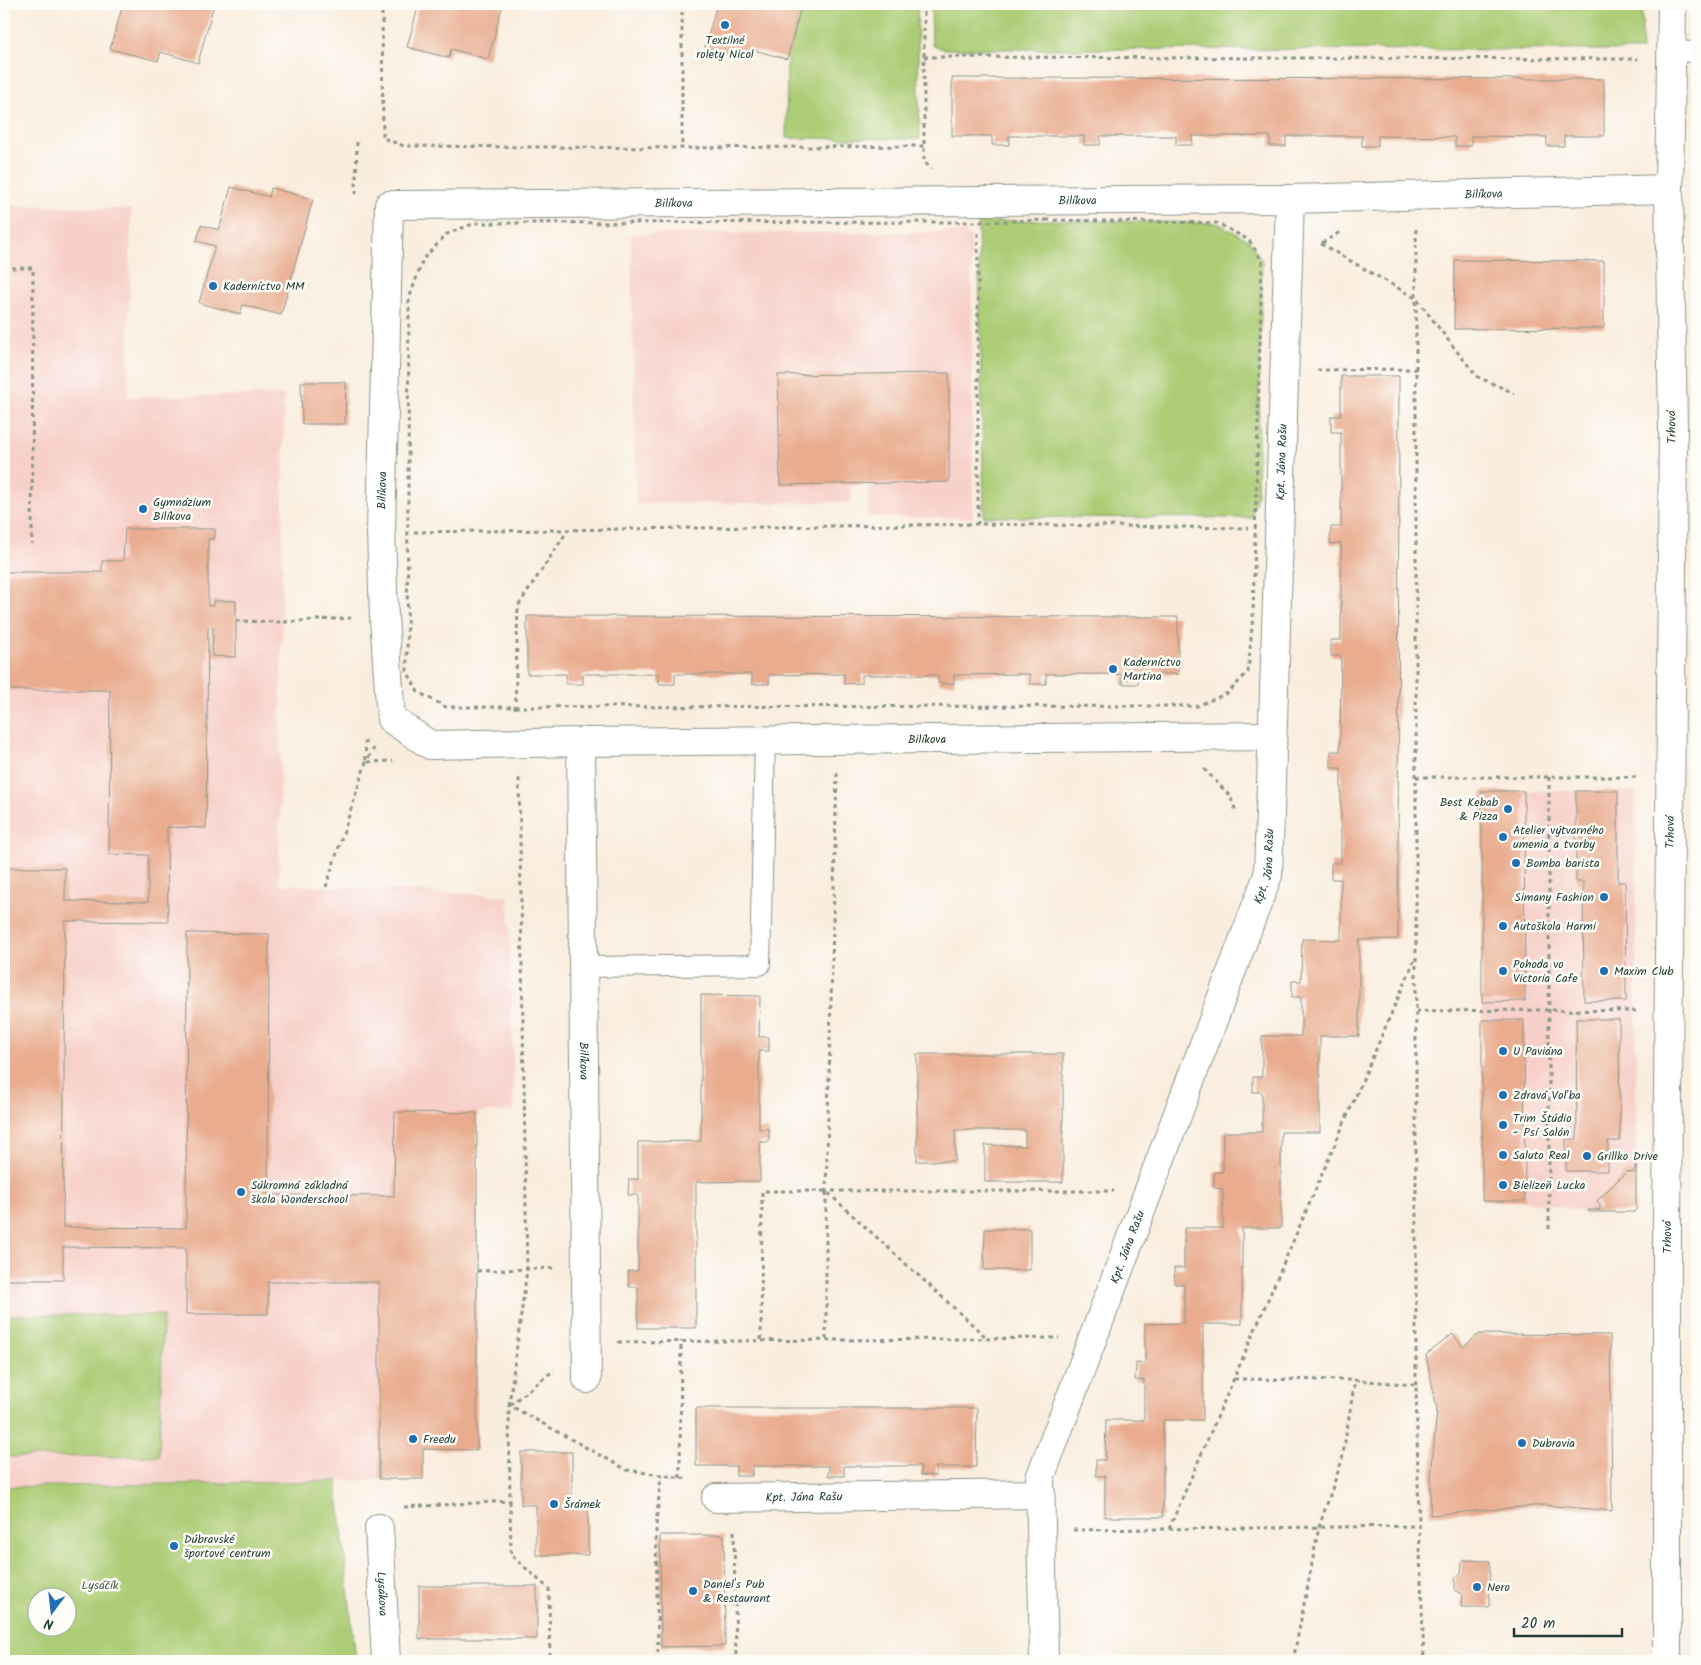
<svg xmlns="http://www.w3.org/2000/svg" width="1701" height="1665" font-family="Kalam,sans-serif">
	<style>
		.built { fill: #f7d0c9 }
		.green { fill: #accc74; stroke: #668454; fill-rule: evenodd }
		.building { fill: #e9ac8f }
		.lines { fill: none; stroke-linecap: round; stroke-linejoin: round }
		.lane-casing { stroke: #8c9589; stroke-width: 22 }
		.street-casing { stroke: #8c9589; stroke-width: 30 }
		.path { stroke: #8c9589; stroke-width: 3; stroke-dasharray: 4 4; stroke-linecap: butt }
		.lane { stroke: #fff; stroke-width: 20 }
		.street { stroke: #fff; stroke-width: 28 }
		.poi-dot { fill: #1f6fb2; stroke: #fdfcf7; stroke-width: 2 }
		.labels { text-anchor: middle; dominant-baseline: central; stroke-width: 5; stroke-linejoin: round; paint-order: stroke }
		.poi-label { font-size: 12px; fill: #1f3d34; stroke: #fdfcf7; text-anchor: start }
		.street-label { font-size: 12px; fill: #1f3d34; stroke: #fdfcf7 }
		.park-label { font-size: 12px; fill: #426144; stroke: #fdfcf7 }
	</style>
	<rect width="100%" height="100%" fill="#fdfcf7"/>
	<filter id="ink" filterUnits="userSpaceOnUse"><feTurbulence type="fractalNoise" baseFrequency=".02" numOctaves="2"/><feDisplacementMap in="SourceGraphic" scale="10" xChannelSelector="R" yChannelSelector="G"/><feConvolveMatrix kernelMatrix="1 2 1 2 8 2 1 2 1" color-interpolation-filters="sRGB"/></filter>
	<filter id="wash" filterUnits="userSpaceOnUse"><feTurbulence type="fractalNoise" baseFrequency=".0096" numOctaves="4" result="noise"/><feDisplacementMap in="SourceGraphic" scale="20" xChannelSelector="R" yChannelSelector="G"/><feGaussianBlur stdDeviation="1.12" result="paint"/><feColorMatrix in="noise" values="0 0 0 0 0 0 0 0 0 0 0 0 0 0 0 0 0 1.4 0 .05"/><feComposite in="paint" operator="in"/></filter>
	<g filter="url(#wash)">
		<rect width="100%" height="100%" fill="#f9edde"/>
		<!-- built -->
		<path class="built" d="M4,205L131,209L128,397L284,395L279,884L509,896L514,1111L477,1113V1450H423V1479L4,1487Z
			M965,232L971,238L973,518L868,517V485L851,486V502L636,504L631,234Z
			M1482,791H1636V1209L1634,1212H1589L1525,1201H1482Z"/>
		<!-- green -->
		<path class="green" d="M802,4H917L920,139L786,138L787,59Z
			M931,4H1642V50L945,49L936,47L932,45Z
			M1046,220L1217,223L1249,240L1262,261L1257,496L1251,518L984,517L978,222Z
			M4,1315H163L159,1456L4,1457Z
			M339,1481L338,1494L356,1661H4V1487ZM38,1598H68V1628H38Z"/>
		<g id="blocks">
			<!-- building -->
			<path class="building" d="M123,4H214L198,63L161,52L158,61L110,49Z
				M419,4H503L488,59L451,49L449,58L407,47Z
				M717,4H802L787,59L750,49L747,58L705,47Z
				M952,78L1604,79V136H1564V146H1547V137L1471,136V146H1455V137L1378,136V146H1362V136H1286V146H1270V136H1192V145H1176V136H1100V145H1084V136H1009V145H992V136H952Z
				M231,187L269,197L271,188L313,199L281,315L243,305L240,314L199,303L215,246L197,241L201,225L219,230Z
				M1455,260L1604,261V328L1454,329Z
				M949,373V482L780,485L778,375Z
				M1341,376H1399L1398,939L1359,940V1036H1320V1132H1281V1228H1242V1324H1203V1420H1163V1517H1105V1476H1096V1460H1105L1106,1420H1144V1380H1135L1136,1363H1145V1324L1184,1323V1284H1175L1174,1268H1184V1228H1223V1189L1214,1188V1172H1223V1132H1262V1092H1253V1077H1262V1036H1301V997H1292V981H1301L1302,939L1341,940V879H1331V863H1341V768H1331V751H1340L1341,656H1331V640H1341V543L1330,544L1331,527H1341V432H1331V416H1341Z
				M301,382H346L345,424H302Z
				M125,529H215V539H208V606H213V601H236V657L212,656L213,626L208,627L206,828L167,827L168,922L65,921L63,1227L186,1228L187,933L269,934L268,1195L394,1196L395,1112L477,1113V1450L423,1449V1479H379V1282H268V1314H186V1248L63,1247V1280H4V868H65V901L148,902V855L109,854L110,690H4V572H102V561H123Z
				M527,616L1178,617V674H1138V684H1122V674H1046V684H1030V674L954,675V684L938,683V675H862V683L844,684V674L769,675V684H752V674H675V684H659V674H583V684H566V674H527Z
				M1482,791H1524L1525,1001L1482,1002Z
				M1576,791H1618V882H1625L1626,1001H1584L1583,882H1576Z
				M701,995L760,996L759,1037H769V1051H759V1129H769V1142H760V1181L696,1182V1328H638V1287H629L628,1271H638V1195H628L629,1179H638V1142L701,1141Z
				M1576,1019H1619L1620,1141H1608V1171H1566V1139H1577Z
				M1482,1020H1524L1525,1201H1482Z
				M917,1054H1063V1182H985V1145L1025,1146V1130H955V1161H917Z
				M1636,1165V1209L1634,1212H1589L1588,1210H1600V1205L1597,1201L1627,1171L1633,1173Z
				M985,1229H1030V1270H984Z
				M1453,1334L1463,1347L1479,1334L1610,1335L1612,1511L1545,1505L1430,1515L1431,1477L1437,1409L1426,1355Z
				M696,1408H977L976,1467H936V1476L921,1475V1466H844V1476H828L829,1466H752V1476H736V1466H696Z
				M521,1452H572V1503H588V1555H536V1505H521Z
				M660,1535H724L725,1646L661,1647Z
				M1462,1560L1490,1561L1489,1607H1461L1462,1594L1455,1591V1577L1461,1574Z
				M419,1586H537V1639H419Z"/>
		</g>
	</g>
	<g filter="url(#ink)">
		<use href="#blocks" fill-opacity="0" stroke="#8c9589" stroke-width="1"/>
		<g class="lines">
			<defs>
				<path id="lane" d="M1671,51L1697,52
					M583,967L760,965L765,740"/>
				<g id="street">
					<path id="s1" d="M1272,736L581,742L430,745L391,719L384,617L381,532L389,205L1290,199L1669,189"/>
					<path id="s2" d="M581,742L587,1379"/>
					<path id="s3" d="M716,1498L1041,1494"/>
					<path id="s4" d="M379,1528L386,1661"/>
					<path id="s5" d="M1044,1661L1040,1478L1268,875L1290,199"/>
					<path id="s6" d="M1667,1661V1226L1673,428L1669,189L1672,4"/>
				</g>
			</defs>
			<!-- lane casing -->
			<use href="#lane" class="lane-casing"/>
			<!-- street casing -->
			<use href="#street" class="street-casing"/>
			<!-- path -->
			<path class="path" d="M382,4L383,138L404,146L682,148L924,146
				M682,4V148
				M924,4V162L932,169
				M924,57L1638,59
				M356,194L357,138
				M1046,220L1217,223L1249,240L1262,261L1253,616L1248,672L1228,693L1197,706L446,707L418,692L407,671L409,299L423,259L447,234L475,223L978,222Z
				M978,233V524
				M1322,243L1340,232
				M1321,244L1417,299L1455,349L1478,377L1514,393
				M4,268H33L32,544
				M1317,370L1417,369
				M414,532L978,524L1248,528
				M236,621L282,622L351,618
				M515,709L518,606L568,530
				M365,740L366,762L393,761
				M1204,769L1230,796L1236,811
				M837,773L826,1191H1114
				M1416,777H1637
				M1549,777V1230
				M326,887L366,762L374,748
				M1416,1011L1549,1010L1637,1011
				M826,1192V1339
				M477,1271L554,1268
				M761,1340L762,1191H826L987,1338
				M618,1342L1059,1338
				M1234,1379L1355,1380
				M1416,1385V228
				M509,1405L527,1270L519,775
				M510,1405L554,1370
				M680,1478L681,1341
				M510,1501L511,1555L549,1589L550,1661
				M404,1507L510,1501L509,1405L627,1470L689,1479
				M1169,1529L1414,961
				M1073,1530L1419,1526L1424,1661
				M734,1531L736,1661
				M658,1661L656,1526L661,1476
				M1293,1661L1319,1527L1342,1460L1355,1380L1416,1385L1419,1526"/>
			<!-- lane -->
			<use href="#lane" class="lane"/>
			<!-- street -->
			<use href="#street" class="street"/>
		</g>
	</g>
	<!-- markers -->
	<g class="poi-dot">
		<circle cx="725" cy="25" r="5"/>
		<circle cx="213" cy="286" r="5"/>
		<circle cx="143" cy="509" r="5"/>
		<circle cx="1113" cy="669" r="5"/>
		<circle cx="1508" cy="809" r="5"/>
		<circle cx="1503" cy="837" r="5"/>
		<circle cx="1516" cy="863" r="5"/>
		<circle cx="1604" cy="897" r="5"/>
		<circle cx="1503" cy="926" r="5"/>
		<circle cx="1503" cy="971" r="5"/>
		<circle cx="1604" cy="971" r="5"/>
		<circle cx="1503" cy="1051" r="5"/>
		<circle cx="1503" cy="1095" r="5"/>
		<circle cx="1503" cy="1125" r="5"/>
		<circle cx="1503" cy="1155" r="5"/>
		<circle cx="1587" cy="1156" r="5"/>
		<circle cx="1503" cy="1185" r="5"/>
		<circle cx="241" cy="1192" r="5"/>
		<circle cx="413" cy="1439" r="5"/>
		<circle cx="1522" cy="1443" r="5"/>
		<circle cx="554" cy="1504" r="5"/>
		<circle cx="174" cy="1546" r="5"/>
		<circle cx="1477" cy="1587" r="5"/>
		<circle cx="693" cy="1591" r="5"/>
	</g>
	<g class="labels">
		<!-- poi labels -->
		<g class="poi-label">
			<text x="725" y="40" text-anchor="middle">Textilné<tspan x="725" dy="14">rolety Nicol</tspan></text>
			<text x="223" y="286">Kaderníctvo MM</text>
			<text x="153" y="502">Gymnázium<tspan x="153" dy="14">Bilíkova</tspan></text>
			<text x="1123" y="662">Kaderníctvo<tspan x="1123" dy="14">Martina</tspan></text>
			<text x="1498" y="802" text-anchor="end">Best Kebab<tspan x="1498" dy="14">&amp; Pizza</tspan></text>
			<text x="1513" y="830">Atelier výtvarného<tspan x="1513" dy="14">umenia a tvorby</tspan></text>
			<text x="1526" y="863">Bomba barista</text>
			<text x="1594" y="897" text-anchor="end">Simany Fashion</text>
			<text x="1513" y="926">Autoškola Harmi</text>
			<text x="1513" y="964">Pohoda vo<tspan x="1513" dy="14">Victoria Cafe</tspan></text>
			<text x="1614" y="971">Maxim Club</text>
			<text x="1513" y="1051">U Paviána</text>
			<text x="1513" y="1095">Zdravá Voľba</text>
			<text x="1513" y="1118">Trim Štúdio<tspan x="1513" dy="14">- Psí Salón</tspan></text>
			<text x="1513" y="1155">Saluto Real</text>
			<text x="1597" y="1156">Grillko Drive</text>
			<text x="251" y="1185">Súkromná základná<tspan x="251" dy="14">škola Wonderschool</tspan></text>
			<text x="1513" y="1185">Bielizeň Lucka</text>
			<text x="423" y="1439">Freedu</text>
			<text x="1532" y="1443">Dubravia</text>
			<text x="564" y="1504">Šrámek</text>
			<text x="184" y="1539">Dúbravské<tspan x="184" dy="14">športové centrum</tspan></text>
			<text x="703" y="1584">Daniel's Pub<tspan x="703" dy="14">&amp; Restaurant</tspan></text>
			<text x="1487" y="1587">Nero</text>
		</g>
		<!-- street labels -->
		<g class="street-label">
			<text stroke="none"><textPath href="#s1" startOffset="2498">Bilíkova</textPath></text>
			<text stroke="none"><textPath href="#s1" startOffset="2092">Bilíkova</textPath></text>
			<text stroke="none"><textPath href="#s1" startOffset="1688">Bilíkova</textPath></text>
			<text transform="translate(1672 427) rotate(-91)">Trhová</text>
			<text stroke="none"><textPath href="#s5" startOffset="1241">Kpt. Jána Rašu</textPath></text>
			<text stroke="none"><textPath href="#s1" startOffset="1118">Bilíkova</textPath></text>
			<text x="927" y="739">Bilíkova</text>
			<text stroke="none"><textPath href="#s6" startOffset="829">Trhová</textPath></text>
			<text stroke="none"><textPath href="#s5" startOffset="836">Kpt. Jána Rašu</textPath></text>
			<text stroke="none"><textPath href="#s2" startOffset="319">Bilíkova</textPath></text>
			<text stroke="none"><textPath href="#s6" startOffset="424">Trhová</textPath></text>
			<text stroke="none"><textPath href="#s5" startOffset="430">Kpt. Jána Rašu</textPath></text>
			<text stroke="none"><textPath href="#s3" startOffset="88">Kpt. Jána Rašu</textPath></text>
			<text stroke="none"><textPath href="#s4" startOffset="66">Lysákova</textPath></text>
		</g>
		<!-- park labels -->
		<g class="park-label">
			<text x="100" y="1585">Lysáčík</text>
		</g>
	</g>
	<!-- margin -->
	<rect width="1701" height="1665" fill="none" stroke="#fdfcf7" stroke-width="20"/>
	<!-- north arrow -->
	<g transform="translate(52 1612) rotate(195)"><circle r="24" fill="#fdfcf7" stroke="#a4b0a9"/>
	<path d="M0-4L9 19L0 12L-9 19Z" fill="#1f6fb2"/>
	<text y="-8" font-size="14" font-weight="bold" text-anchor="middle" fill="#1f3d34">N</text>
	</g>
	<!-- scale -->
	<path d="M1514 1628v8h108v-8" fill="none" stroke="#1f3d34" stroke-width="2.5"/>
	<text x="1521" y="1628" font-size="15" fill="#1f3d34" stroke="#fdfcf7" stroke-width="4" paint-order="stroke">20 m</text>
</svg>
